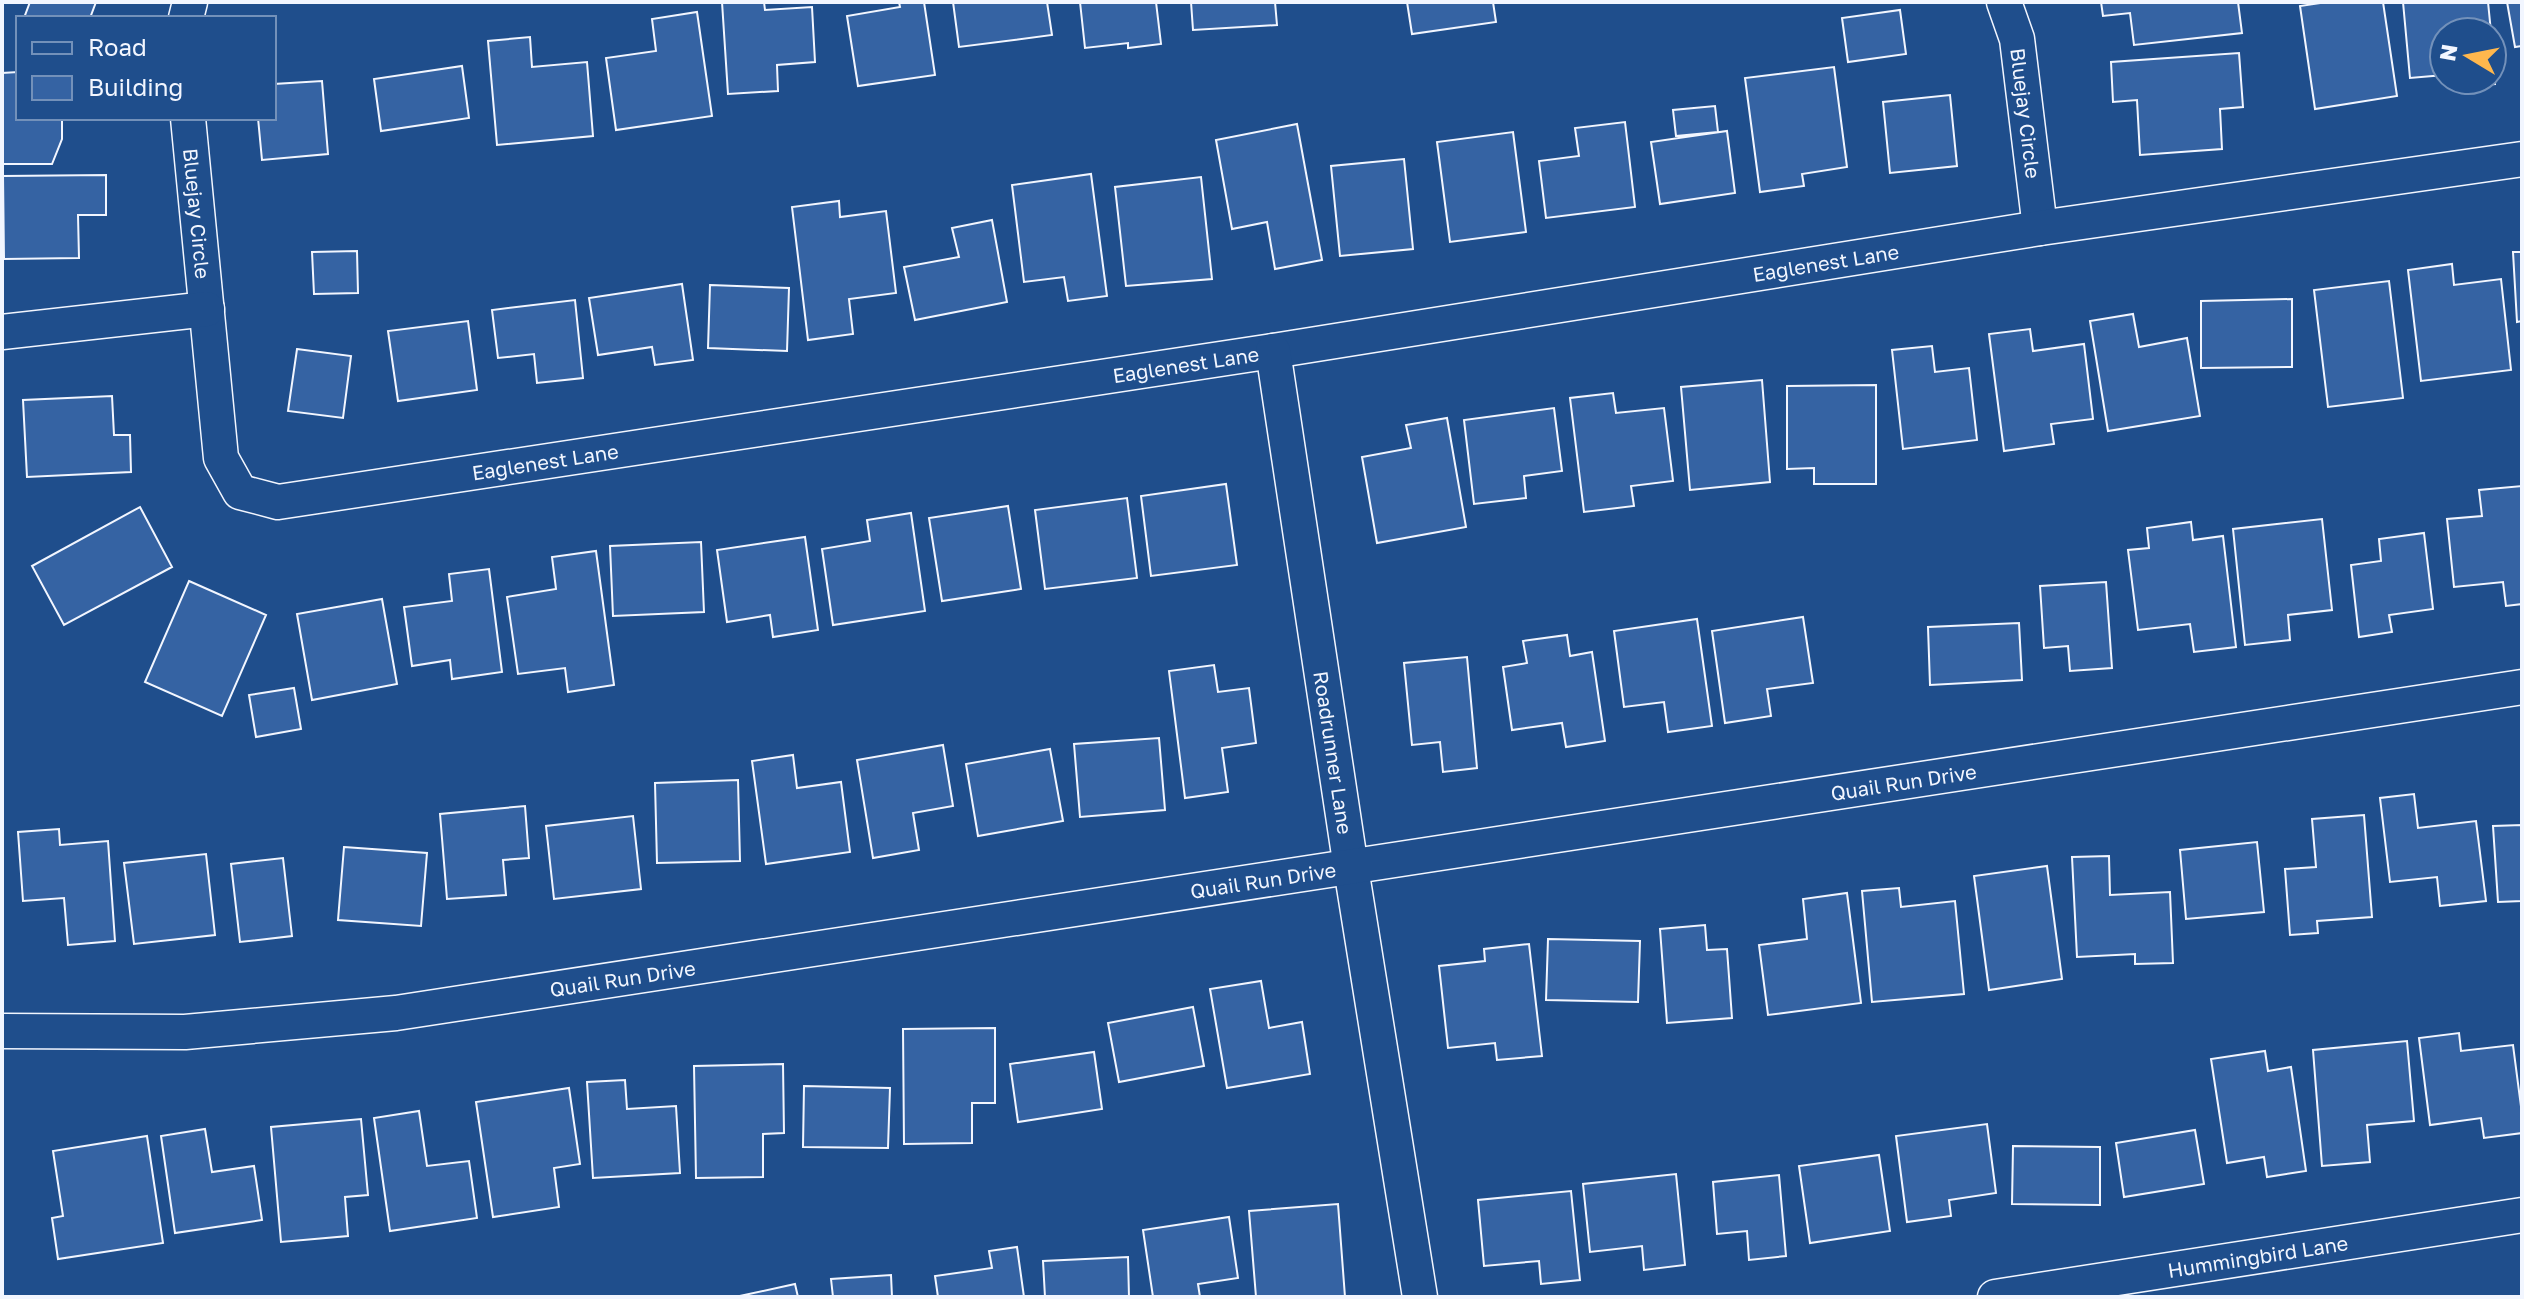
<svg xmlns="http://www.w3.org/2000/svg" width="2524" height="1299" font-family="'Golos Text',sans-serif">
	<style>
		.building { fill: #3563a3; stroke: #f2f6ff; stroke-width: 2 }
		.lines { fill: none; stroke-linecap: round; stroke-linejoin: round }
		.minor-casing { stroke: #f2f6ff; stroke-width: 37 }
		.minor { stroke: #1f4e8c; stroke-width: 34 }
		.labels { text-anchor: middle; dominant-baseline: central; stroke-width: 6; stroke-linejoin: round; paint-order: stroke }
		.street-label { font-size: 20px; fill: #f2f6ff; stroke: #1f4e8c }
	</style>
	<rect width="100%" height="100%" fill="#1f4e8c"/>
	<!-- building -->
	<path class="building" d="M30,2H96L90,18H24Z
		M722,2H764L765,10L812,7L815,62L777,65L778,91L728,94Z
		M899,2H924L935,75L858,86L847,16L900,7Z
		M953,2H1047L1052,35L959,47Z
		M1080,2H1156L1161,44L1128,48V43L1085,48Z
		M1191,2H1275L1277,25L1193,30Z
		M1407,2H1493L1496,22L1412,34Z
		M2101,2H2238L2242,33L2134,45L2130,13L2103,16Z
		M2327,2H2383L2397,96L2315,109L2300,6Z
		M2403,2H2488L2491,32H2444V75L2410,78Z
		M2507,2H2522V46L2515,47Z
		M1900,10L1906,54L1848,62L1842,18Z
		M697,12L712,116L616,130L606,58L656,51L652,19Z
		M530,37L532,67L587,62L593,136L497,145L488,41Z
		M2492,44L2495,84L2452,87V80H2492Z
		M2239,53L2243,107L2220,109L2222,149L2140,155L2137,100L2113,102L2111,62Z
		M462,66L469,118L381,131L374,79Z
		M1834,67L1847,167L1802,174L1804,186L1760,192L1745,78Z
		M18,72V118H62V139L52,164H2V73Z
		M322,81L328,154L262,160L258,118H274V84Z
		M1950,95L1957,166L1890,173L1883,102Z
		M1715,106L1718,132L1676,136L1673,110Z
		M1625,122L1635,207L1546,218L1539,161L1579,156L1575,128Z
		M1297,124L1322,260L1275,269L1267,222L1232,229L1216,140Z
		M1727,131L1735,193L1660,204L1651,142Z
		M1513,132L1526,232L1450,242L1437,142Z
		M1404,159L1413,249L1340,256L1331,166Z
		M1091,174L1107,296L1068,301L1064,277L1024,282L1012,185Z
		M106,175V215H78L79,258L4,259L3,176Z
		M1201,177L1212,279L1126,286L1115,187Z
		M839,201L840,217L886,211L896,293L849,299L853,334L808,340L792,207Z
		M992,220L1007,302L915,320L904,267L959,257L952,228Z
		M357,251L358,293L314,294L312,252Z
		M2513,252H2522V321L2517,322Z
		M2452,264L2454,285L2501,279L2511,370L2421,381L2408,270Z
		M2389,281L2403,398L2328,407L2314,290Z
		M682,284L693,360L655,365L652,347L598,355L589,298Z
		M710,285L789,288L787,351L708,348Z
		M2292,299V367L2201,368V301Z
		M575,300L583,378L537,383L534,354L498,358L492,310Z
		M2133,314L2139,347L2187,338L2200,416L2108,431L2090,321Z
		M468,321L477,390L398,401L388,331Z
		M2030,329L2033,351L2084,344L2093,419L2051,424L2054,444L2004,451L1989,334Z
		M1932,346L1935,372L1969,368L1977,440L1903,449L1892,350Z
		M297,349L351,356L343,418L288,411Z
		M1762,380L1770,482L1690,490L1681,387Z
		M1876,385V484H1814V468L1787,469V386Z
		M1613,393L1616,413L1664,408L1673,481L1631,486L1634,506L1584,512L1570,398Z
		M112,396L114,435H130L131,472L27,477L23,400Z
		M1554,408L1562,471L1524,476L1526,498L1474,504L1464,420Z
		M1447,418L1466,527L1377,543L1362,457L1411,448L1406,425Z
		M1226,484L1237,565L1151,576L1141,496Z
		M2522,486V604L2506,606L2503,582L2454,587L2447,519L2482,516L2479,490Z
		M1127,498L1137,578L1045,589L1035,510Z
		M1008,506L1021,589L942,601L929,518Z
		M140,507L172,567L64,625L32,566Z
		M911,513L925,611L833,625L822,549L870,541L867,520Z
		M2322,519L2332,610L2288,615L2290,640L2245,645L2233,529Z
		M2191,522L2193,540L2223,536L2236,647L2194,652L2190,624L2138,630L2128,550L2149,548L2147,528Z
		M2424,533L2433,609L2389,615L2392,632L2359,637L2351,565L2381,561L2379,539Z
		M805,537L818,630L773,637L770,615L727,622L717,550Z
		M701,542L704,612L613,616L610,546Z
		M596,551L614,685L568,692L565,668L518,674L507,597L556,589L552,557Z
		M489,569L502,672L452,679L450,660L412,666L404,607L452,601L449,574Z
		M189,581L266,615L222,716L145,682Z
		M2106,582L2112,668L2070,671L2068,646L2044,648L2040,586Z
		M382,599L397,684L312,700L297,614Z
		M1803,617L1813,683L1767,689L1771,716L1725,723L1712,631Z
		M1697,619L1712,726L1668,732L1664,702L1624,707L1614,631Z
		M2019,623L2022,680L1930,685L1928,627Z
		M1567,635L1570,656L1592,652L1605,741L1566,747L1562,723L1512,730L1503,667L1527,663L1523,641Z
		M1467,657L1477,768L1443,772L1440,742L1412,745L1404,663Z
		M1214,665L1218,692L1249,688L1256,743L1222,748L1228,792L1185,798L1169,671Z
		M294,688L301,729L256,737L249,695Z
		M1159,738L1165,810L1080,817L1074,744Z
		M943,745L953,806L913,813L919,850L873,858L857,760Z
		M1050,749L1063,821L978,836L966,764Z
		M793,755L797,788L841,782L850,852L766,864L752,761Z
		M738,780L740,861L657,863L655,783Z
		M2414,794L2418,828L2476,821L2486,901L2440,906L2437,877L2390,882L2380,798Z
		M525,806L529,858L503,860L506,895L447,899L440,814Z
		M2364,815L2372,917L2317,921L2318,933L2290,935L2285,869L2316,867L2312,819Z
		M633,816L641,889L554,899L546,826Z
		M2522,825V901L2498,902L2493,826Z
		M59,829L60,845L108,841L115,941L68,945L64,898L23,901L18,832Z
		M2257,842L2264,912L2186,919L2180,850Z
		M344,847L427,853L421,926L338,920Z
		M206,854L215,935L134,944L124,863Z
		M2109,856L2110,895L2170,892L2173,963L2135,964V954L2077,957L2072,857Z
		M283,858L292,936L240,942L231,864Z
		M2047,866L2062,979L1989,990L1974,876Z
		M1899,888L1901,907L1955,901L1964,994L1872,1002L1862,891Z
		M1847,893L1861,1003L1768,1015L1759,945L1807,939L1803,899Z
		M1705,925L1707,950L1727,949L1732,1018L1667,1023L1660,929Z
		M1548,939L1640,941L1638,1002L1546,1000Z
		M1529,944L1542,1056L1497,1060L1495,1043L1448,1048L1439,966L1485,961L1484,949Z
		M1261,981L1269,1028L1302,1022L1310,1074L1227,1088L1210,989Z
		M1193,1007L1204,1066L1119,1082L1108,1023Z
		M995,1028V1103H972V1143L904,1144L903,1029Z
		M2459,1033L2461,1051L2513,1045L2522,1114V1133L2484,1138L2481,1118L2430,1125L2419,1038Z
		M2407,1041L2414,1121L2367,1125L2370,1162L2322,1166L2313,1050Z
		M2265,1051L2268,1071L2291,1067L2306,1171L2267,1177L2264,1157L2227,1163L2211,1059Z
		M1094,1052L1102,1109L1018,1122L1010,1064Z
		M783,1064L784,1133L763,1134V1177L696,1178L694,1066Z
		M625,1080L627,1109L676,1106L680,1173L593,1178L587,1082Z
		M804,1086L890,1088L888,1148L803,1147Z
		M569,1088L580,1164L554,1168L559,1207L493,1217L476,1102Z
		M419,1111L427,1166L469,1161L477,1218L390,1231L374,1118Z
		M361,1119L368,1195L345,1197L348,1236L281,1242L271,1127Z
		M1987,1124L1996,1193L1949,1200L1951,1216L1907,1222L1896,1136Z
		M205,1129L212,1172L254,1166L262,1220L175,1233L161,1136Z
		M2195,1130L2204,1184L2124,1197L2116,1143Z
		M147,1136L163,1243L58,1259L52,1218L63,1216L53,1151Z
		M2013,1146L2100,1147V1205L2012,1204Z
		M1879,1155L1890,1231L1810,1243L1799,1166Z
		M1676,1174L1685,1265L1644,1270L1642,1246L1590,1252L1583,1184Z
		M1779,1175L1786,1256L1749,1260L1747,1231L1717,1234L1713,1182Z
		M1571,1191L1580,1280L1541,1284L1539,1261L1484,1266L1478,1200Z
		M1338,1204L1345,1297H1256L1249,1211Z
		M1229,1217L1238,1278L1198,1284L1200,1297H1153L1143,1230Z
		M1017,1247L1024,1297H938L935,1276L992,1268L989,1251Z
		M1128,1257L1129,1297H1045L1043,1261Z
		M891,1275L892,1297H833L831,1279Z
		M795,1284L798,1297H735Z"/>
	<g class="lines">
		<defs>
			<g id="minor">
				<path id="s1" d="M2004,2L2017,39L2040,228"/>
				<path d="M186,18L190,2"/>
				<path id="s2" d="M188,118L221,458L240,492L278,502L1273,351L2040,228L2522,159"/>
				<path d="M2,332L207,309"/>
				<path id="s3" d="M1273,351L1351,868L1420,1297"/>
				<path id="s4" d="M2,1031L185,1032L396,1013L2522,687"/>
				<path id="s5" d="M1995,1297L2522,1215"/>
			</g>
		</defs>
		<!-- minor casing -->
		<use href="#minor" class="minor-casing"/>
		<!-- minor -->
		<use href="#minor" class="minor"/>
	</g>
	<g class="labels">
		<!-- street labels -->
		<g class="street-label">
			<text stroke="none"><textPath href="#s1" startOffset="114">Bluejay Circle</textPath></text>
			<text stroke="none"><textPath href="#s2" startOffset="96">Bluejay Circle</textPath></text>
			<text stroke="none"><textPath href="#s2" startOffset="1986">Eaglenest Lane</textPath></text>
			<text stroke="none"><textPath href="#s2" startOffset="1338">Eaglenest Lane</textPath></text>
			<text stroke="none"><textPath href="#s2" startOffset="690">Eaglenest Lane</textPath></text>
			<text stroke="none"><textPath href="#s3" startOffset="406">Roadrunner Lane</textPath></text>
			<text stroke="none"><textPath href="#s4" startOffset="1920">Quail Run Drive</textPath></text>
			<text stroke="none"><textPath href="#s4" startOffset="1272">Quail Run Drive</textPath></text>
			<text stroke="none"><textPath href="#s4" startOffset="624">Quail Run Drive</textPath></text>
			<text stroke="none"><textPath href="#s5" startOffset="266">Hummingbird Lane</textPath></text>
		</g>
	</g>
	<!-- border -->
	<rect width="2524" height="1299" fill="none" stroke="#f2f6ff" stroke-width="8"/>
	<!-- legend -->
	<rect x="16" y="16" width="260" height="104" fill="#1f4e8c" stroke="#7391ba" stroke-width="2"/>
	<rect x="32" y="42" width="40" height="12" fill="#1f4e8c" stroke="#7391ba" stroke-width="2"/>
	<text x="88" y="56" font-size="24" fill="#f2f6ff">Road</text>
	<rect x="32" y="76" width="40" height="24" fill="#3563a3" stroke="#7391ba" stroke-width="2"/>
	<text x="88" y="96" font-size="24" fill="#f2f6ff">Building</text>
	<!-- north arrow -->
	<g transform="translate(2468 56) rotate(280)"><circle r="38" fill="#1f4e8c" stroke="#7391ba" stroke-width="2"/>
	<path d="M0-6L14 30L0 20L-14 30Z" fill="#ffb74d"/>
	<text y="-12" font-size="22" font-weight="bold" text-anchor="middle" fill="#f2f6ff">N</text>
	</g>
</svg>
